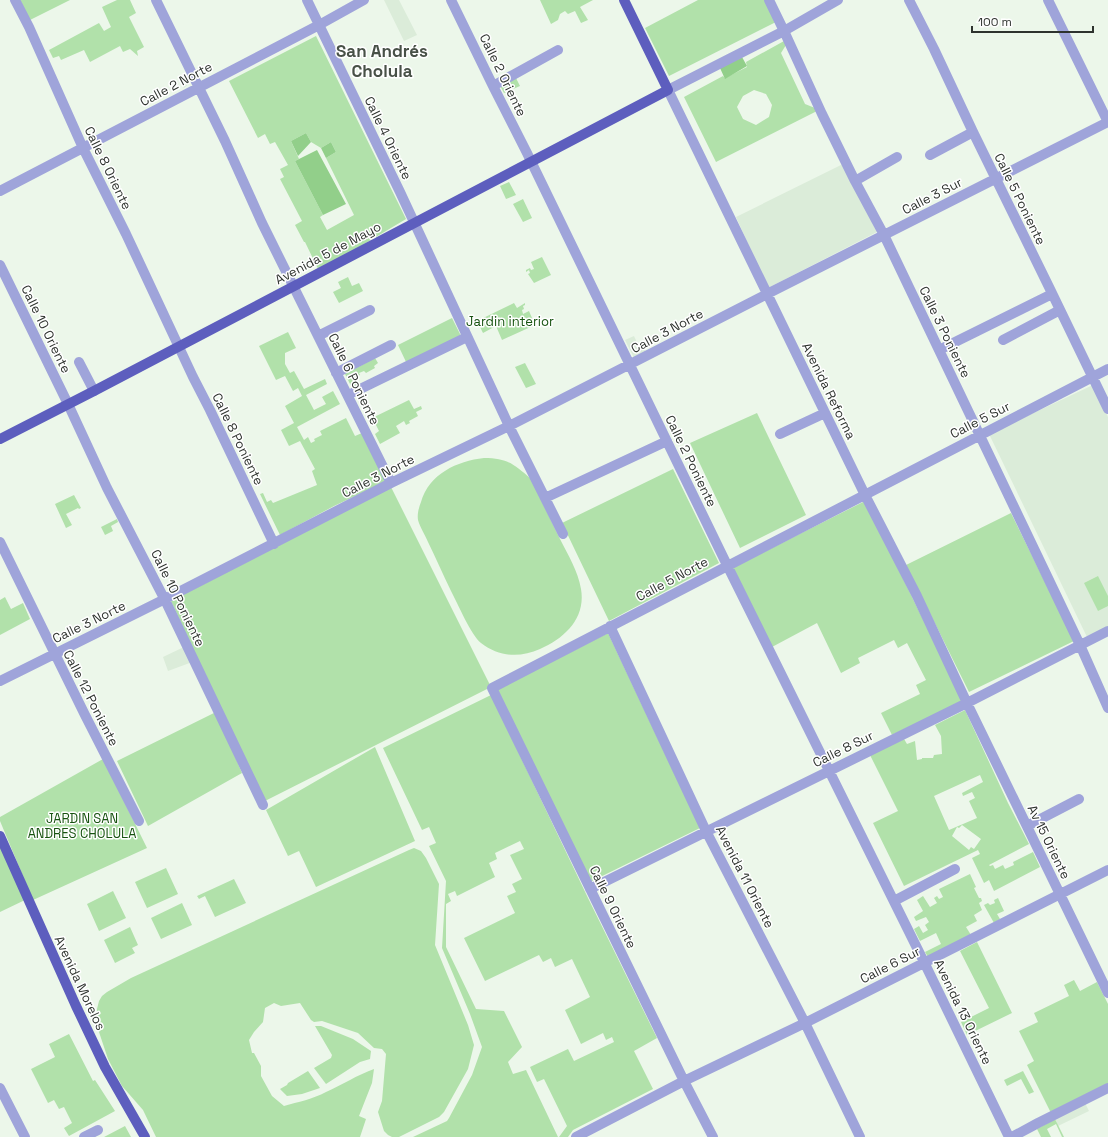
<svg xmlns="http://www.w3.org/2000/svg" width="1108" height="1137" font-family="'Space Grotesk',sans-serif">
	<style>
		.built { fill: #dbecd9 }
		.green { fill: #b1e1aa; fill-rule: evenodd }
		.water { fill: #92cf8a }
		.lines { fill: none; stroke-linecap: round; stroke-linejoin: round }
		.minor { stroke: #9fa4da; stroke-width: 10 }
		.major { stroke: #5d5ebe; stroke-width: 10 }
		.labels { text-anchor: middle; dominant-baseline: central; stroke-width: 3; stroke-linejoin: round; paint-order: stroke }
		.street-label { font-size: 13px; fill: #2e332e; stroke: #fff }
		.park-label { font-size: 13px; fill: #175310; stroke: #fff }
		.district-label { font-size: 17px; font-weight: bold; fill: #485147; stroke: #fff }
	</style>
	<rect width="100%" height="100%" fill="#ecf7ea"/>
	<!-- built -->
	<path class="built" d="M384,0H399L417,35L404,41Z
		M186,73L191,82L184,88L178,77Z
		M843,164L877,232L768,288L736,217Z
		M634,336L640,349L644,347L646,352L634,358L625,340Z
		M1093,385L1108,417V627L1087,637L989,434Z
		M186,646L195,661L168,671L163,657Z
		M1085,1103L1089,1111L1058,1126L1055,1118Z"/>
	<!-- green -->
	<path class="green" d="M20,0H70L30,20Z
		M117,0H130L136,13L129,17L144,47L137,51L138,56L130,49L123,52L120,46L90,62L84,50L61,60L59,56L53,58L49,50L99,23L104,31L111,27L102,7Z
		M540,0H593L580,7L588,20L581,23L575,11L568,14L565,11L560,14L558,20L551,24Z
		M698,0H766L778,21L669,76L645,28Z
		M316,36L406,219L319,271L305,242H304L295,225L302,221L280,179L284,177L280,169L288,165L275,142L270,144L265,134L258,138L229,81ZM306,133L311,142L321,148L331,142L336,152L326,158L354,215L327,230L320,217L323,215L295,161L299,159L291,141Z
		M784,41L786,45L781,53L805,104L815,108L817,111L716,162L684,97L723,76L725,78L747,67L746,62ZM754,90L766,94L772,105L769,117L756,125L743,119L737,107L743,96Z
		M513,72L520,86L504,93L497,80Z
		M509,182L516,195L506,199L500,186Z
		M523,199L532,218L523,222L513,204Z
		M542,257L551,275L534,283L528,274L530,273L529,270L526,272V270L530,268L531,270L534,269L531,262Z
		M348,277L352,286L359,283L363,291L339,303L333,292L341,288L338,282Z
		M514,303L517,308L525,303V305L523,306L524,309L522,310L523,314L529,311L535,325L502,340L496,326L483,333L477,321Z
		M452,318L462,338L407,364L398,345Z
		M288,332L296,348L285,353V364L290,373L294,371L304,389L325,379L327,384L306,395L314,410L326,404L322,397L333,391L340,404L297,427L304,440L308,437L311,443L315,441L314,439L322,435L320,431L346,418L355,436L362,433L386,480L385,482L334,506L280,535L260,494L263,493L267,502L271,500L273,503L317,485L312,471L315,469L300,441L289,446L281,430L294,423L285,406L302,396L298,388L293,391L285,376L276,380L259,346Z
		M375,358L378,363L374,366L375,368L366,373L364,371L359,373L360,375L354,378L358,387L353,390L345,374Z
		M525,363L536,384L526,388L515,367Z
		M409,400L414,409L421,406L422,409L416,412L418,416L409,421L410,423L406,425L404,421L396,426L400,433L380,444L375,434L379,431L374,421L369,423L368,420Z
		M757,413L806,515L740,548L690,443Z
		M484,458C507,458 514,464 531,479C541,499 550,519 560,539C568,555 578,571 581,589C586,618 565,638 540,649C520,658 499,657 481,643C471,635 458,604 451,591C443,575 436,558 428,542C425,535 420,527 418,520C417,514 419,507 421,502C429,474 457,461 484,458Z
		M673,469L719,563L609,621L562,523Z
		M391,487L491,687L263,802L171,601Z
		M74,495L81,508L79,509L78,508L66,514L72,525L66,528L55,504Z
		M865,501L963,701L892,735L881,713L920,694L916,685L926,680L907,643L898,648L894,640L858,658L860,663L841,673L817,623L772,647L732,568Z
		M1011,513L1074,641L969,692L906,565Z
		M117,519L118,522L111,526L113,531L105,535L101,527Z
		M1098,576L1108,596V606L1098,611L1084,583Z
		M5,597L11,609L23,603L30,619L0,635V600Z
		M608,633L700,828L590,882L496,690Z
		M491,695L588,898L657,1038L634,1051L653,1089L573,1130L568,1137H559L567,1126L544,1079L537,1082L530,1067L568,1049L574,1061L614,1042L612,1037L606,1040L603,1033L581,1044L565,1010L590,997L572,959L555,967L551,958L543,962L539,955L485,981L464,938L515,913L507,896L516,892L512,884L522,879L510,855L524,849L520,841L495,853L497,859L489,863L495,877L457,896L455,891L448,894L451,901L446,904V947L476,1009L504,1011L522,1047L508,1062L513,1074L526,1070L558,1137H413L447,1121L449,1118L472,1075L482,1047L470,1014L442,948L446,881L429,846L436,843L429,827L422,830L383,748Z
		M965,710L1008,803L1029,844L989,865L990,866L993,865L995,869L1003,865L1005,869L1014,865L1013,862L1033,852L1040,867L994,891L989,880L984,883L972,858L980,854L978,850L904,886L873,823L898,811L870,755L904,739L907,744L915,741L917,760L922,759V758H933L934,755L942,754L941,736L935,725ZM980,775L983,782L962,793L963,796L972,792L975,798L969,801L977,818L949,830L934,796ZM962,825L981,839L974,849L971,847L969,850L952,836L957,827L959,828Z
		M216,712L242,773L148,826L117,761Z
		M375,747L415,841L316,887L299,851L288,856L266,810Z
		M103,759L147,848L33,900L0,821V817Z
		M0,846L25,900L0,912Z
		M414,848L421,851L426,858L439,884L435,945L468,1025L474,1045L468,1069L444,1112L439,1117L399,1137H392L388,1135L384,1131L378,1112L382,1101L386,1054L382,1049L374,1048L358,1033L322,1021L314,1022L311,1020L300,1003L281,1006L274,1003L265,1008L263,1022L254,1032L249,1040L252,1053H254L261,1066V1076L272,1096L284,1106C298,1102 313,1099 326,1092C342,1085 357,1075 374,1069L372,1083L359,1116L366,1119L360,1137H156L143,1110L122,1086L108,1059L97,1026V1009L99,1001L102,996L107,992L131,978L409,850Z
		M166,868L178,894L147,908L135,882Z
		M970,874L976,887L974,888L979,898H981L982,901L979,903L982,910L974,915L977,921L966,927L971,935L928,957L925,952L941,944L936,933L920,941L914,929L919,926L923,933L928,930L925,925L929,922L926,917L916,921L914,917L923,911L917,900L923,896L930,907L937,903L934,898L937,896L939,899L943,897L939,889Z
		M234,879L246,903L215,917L205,896L199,899L197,896Z
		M113,891L126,918L99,931L87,904Z
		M998,898L1004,911L997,914L1000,919L994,923L984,905L988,903L990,905L995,903L994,900Z
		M182,903L192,925L161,939L151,918Z
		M130,927L138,945L132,948L135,953L115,963L104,940Z
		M977,942L1012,1013L967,1035L961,1022L989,1008L960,951Z
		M1074,980L1080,991L1097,982L1108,1004V1085L1051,1113L1027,1065L1034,1061L1019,1031L1038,1022L1034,1013L1069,996L1064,985Z
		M315,1026H321L353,1039L371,1051L370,1059L360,1062L326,1084L314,1068L331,1058L332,1055Z
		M69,1034L93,1081L95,1080L115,1111L69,1136L64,1128L72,1123L64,1107L59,1109L54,1100L48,1103L31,1069L55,1057L49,1044Z
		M308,1071L320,1088L302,1094L287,1096L280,1089L287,1085L288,1083Z
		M1023,1071L1034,1092L1029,1094L1021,1079L1007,1086L1004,1080Z
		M1055,1119L1064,1137H1062L1056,1124L1047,1129L1051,1137H1041L1037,1129Z
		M125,1126L131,1137H104Z"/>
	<!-- water -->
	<path class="water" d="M742,57L747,66L725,79L720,68Z
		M306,133L311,142L298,156L291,141Z
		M331,142L336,152L326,158L321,148Z
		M317,150L346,204L323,215L295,161Z"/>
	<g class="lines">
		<!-- minor -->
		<path class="minor" d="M15,0L29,27L83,148L126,234L193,377L210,410L274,544
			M156,0L225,141L262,223L391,483
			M307,0L400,192L509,426L563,534
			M451,0L493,86L527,153L727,565L924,962L1009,1137
			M769,0L784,31L822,114L855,181L884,235L939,350L1080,645L1108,708
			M838,0L784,31L668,90L865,495L917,596L967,703L1108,993
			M909,0L934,49L973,132L1049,287L1108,409
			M1048,0L1108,122
			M493,86L558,50
			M930,155L973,132
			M855,181L897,157
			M0,191L319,25L364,0
			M0,265L68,404L107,488L166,602L263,805
			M318,336L370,310
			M1003,340L1060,310
			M939,350L1052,294
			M79,362L94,391
			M336,373L391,345
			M354,392L467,337
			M780,434L825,413
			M545,498L667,441
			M0,542L85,715L139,821
			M610,626L706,831L805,1023L860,1137
			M0,681L165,599L391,483L509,426L767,294L1108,122
			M1027,826L1079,799
			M590,889L967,703L1108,631
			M894,901L955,869
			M0,1088L25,1137
			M84,1137L98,1130
			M576,1137L684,1081L805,1023L1108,870
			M713,1137L684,1081L492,688L1108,369
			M1012,1137L1038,1123L1108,1088"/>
		<!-- major -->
		<path class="major" d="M0,439L94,391L668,90L624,0
			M0,836L76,1006L105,1067L145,1137"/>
	</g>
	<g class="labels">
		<!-- street labels -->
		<g class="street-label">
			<text transform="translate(503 75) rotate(64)">Calle 2 Oriente</text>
			<text transform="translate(176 84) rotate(-28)">Calle 2 Norte</text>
			<text transform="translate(388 138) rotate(64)">Calle 4 Oriente</text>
			<text transform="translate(108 168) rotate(64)">Calle 8 Oriente</text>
			<text transform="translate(932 196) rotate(-27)">Calle 3 Sur</text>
			<text transform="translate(1020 199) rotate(64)">Calle 5 Poniente</text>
			<text transform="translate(328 253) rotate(-28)">Avenida 5 de Mayo</text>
			<text transform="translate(46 329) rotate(64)">Calle 10 Oriente</text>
			<text transform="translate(667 331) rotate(-28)">Calle 3 Norte</text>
			<text transform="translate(945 332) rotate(64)">Calle 3 Poniente</text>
			<text transform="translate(354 379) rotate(64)">Calle 6 Poniente</text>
			<text transform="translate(829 391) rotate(64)">Avenida Reforma</text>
			<text transform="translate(980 420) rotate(-27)">Calle 5 Sur</text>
			<text transform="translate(238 439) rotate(64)">Calle 8 Poniente</text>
			<text transform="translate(691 461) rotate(64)">Calle 2 Poniente</text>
			<text transform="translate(378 476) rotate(-27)">Calle 3 Norte</text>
			<text transform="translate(672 579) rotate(-28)">Calle 5 Norte</text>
			<text transform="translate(178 598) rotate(64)">Calle 10 Poniente</text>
			<text transform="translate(89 622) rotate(-26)">Calle 3 Norte</text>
			<text transform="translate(91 698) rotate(63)">Calle 12 Poniente</text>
			<text transform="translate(843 749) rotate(-26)">Calle 8 Sur</text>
			<text transform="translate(1049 842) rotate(64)">Av 15 Oriente</text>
			<text transform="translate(745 877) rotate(63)">Avenida 11 Oriente</text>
			<text transform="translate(613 907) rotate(64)">Calle 9 Oriente</text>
			<text transform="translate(890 965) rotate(-27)">Calle 6 Sur</text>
			<text transform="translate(80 983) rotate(65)">Avenida Morelos</text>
			<text transform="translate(963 1012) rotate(64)">Avenida 13 Oriente</text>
		</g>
		<!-- park labels -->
		<g class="park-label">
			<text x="510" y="321">Jardin interior</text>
			<text x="82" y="818">JARDIN SAN<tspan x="82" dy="15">ANDRES CHOLULA</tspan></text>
		</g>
		<!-- district labels -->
		<g class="district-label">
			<text x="382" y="51">San Andrés<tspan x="382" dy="20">Cholula</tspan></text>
		</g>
	</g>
	<!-- scale -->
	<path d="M972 26v6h121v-6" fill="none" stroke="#2e332e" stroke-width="2"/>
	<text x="978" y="26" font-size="12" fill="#2e332e" stroke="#ffffff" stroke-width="3" paint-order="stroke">100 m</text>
</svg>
